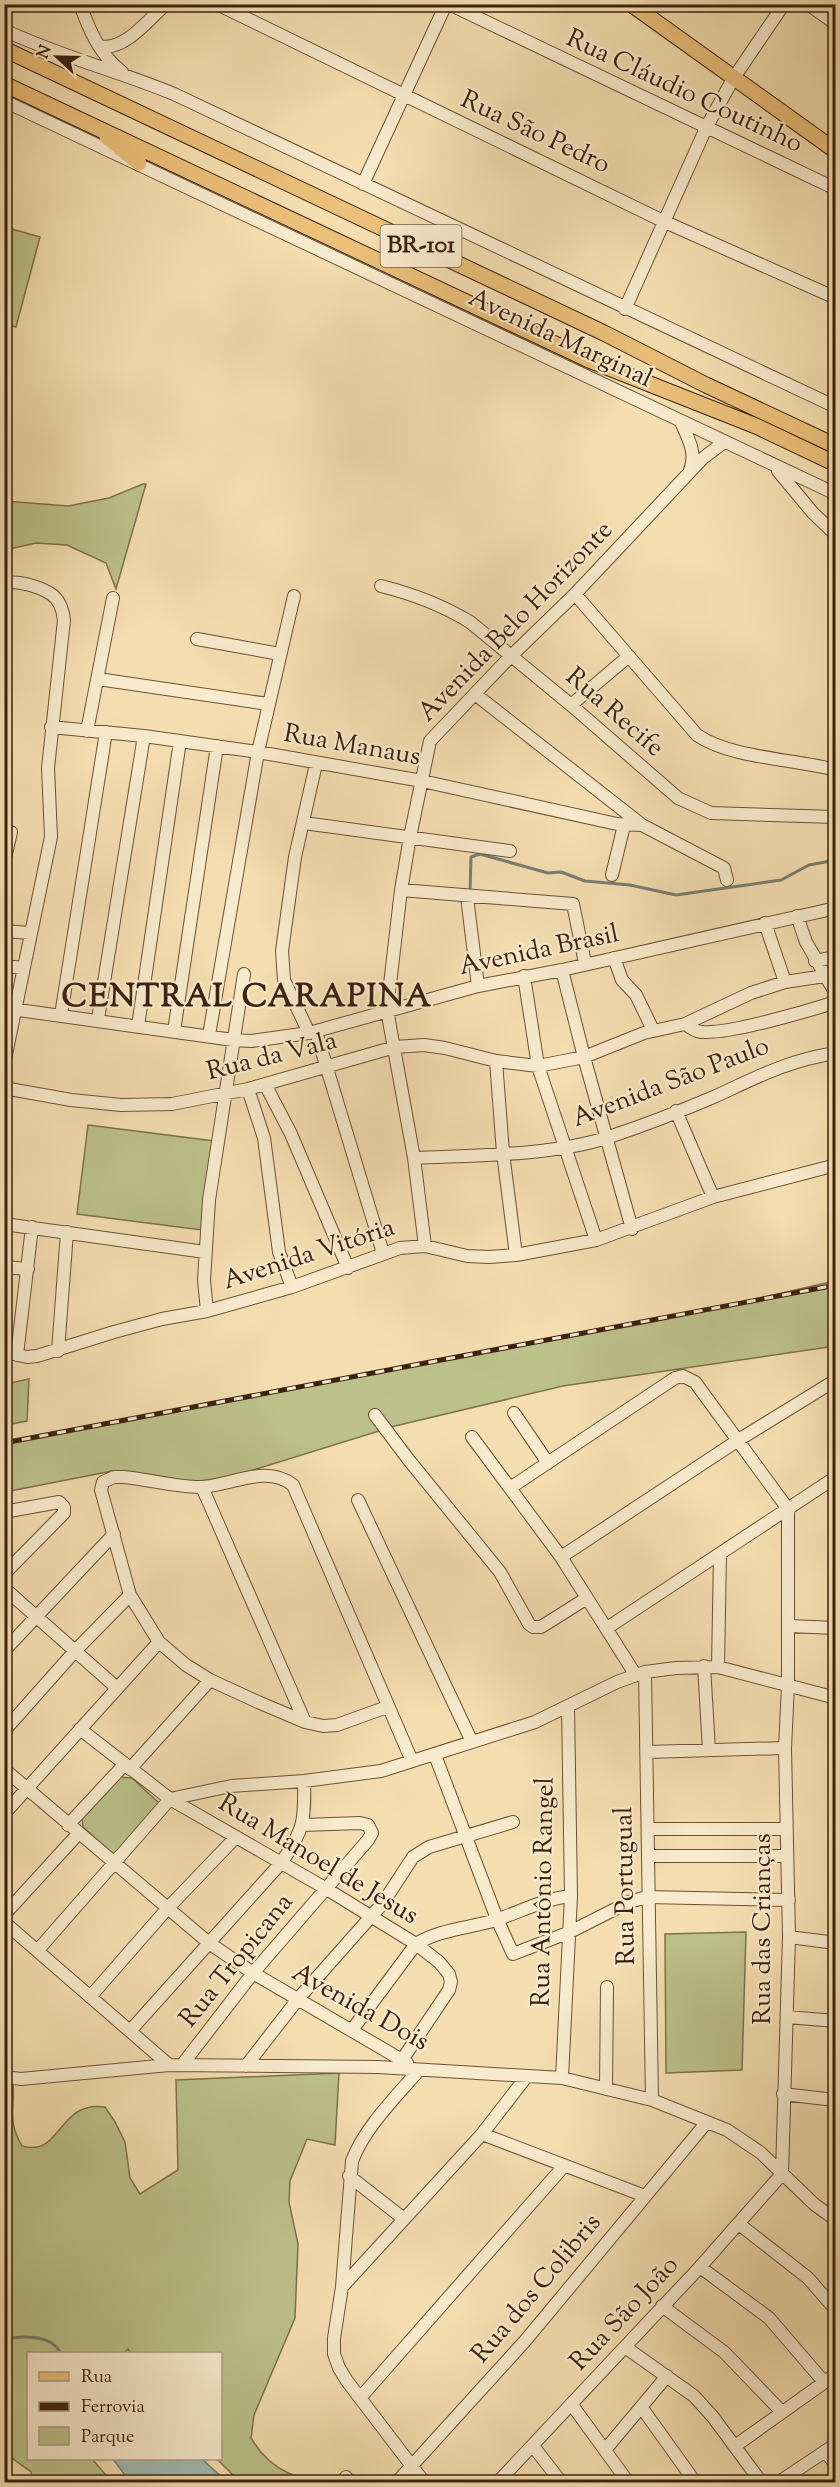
<svg xmlns="http://www.w3.org/2000/svg" width="840" height="2487" font-family="'Sorts Mill Goudy',serif">
	<style>
		.green { fill: #bcc18a; stroke: #7c714d; stroke-width: 1.5 }
		.water { fill: #9ebbb3; stroke: #777d72; stroke-width: 1.5 }
		.lines { fill: none; stroke-linecap: round; stroke-linejoin: round }
		.stream { stroke: #777d72; stroke-width: 3 }
		.minor-casing { stroke: #6a5038; stroke-width: 14 }
		.major-casing { stroke: #3c2110; stroke-width: 17 }
		.minor { stroke: #f8eacc; stroke-width: 12 }
		.major { stroke: #eabf78; stroke-width: 15 }
		.rail-casing { stroke: #3c2110; stroke-width: 5 }
		.rail { stroke: #f8eacc; stroke-width: 3; stroke-dasharray: 9; stroke-linecap: butt }
		.labels { text-anchor: middle; dominant-baseline: central; stroke-width: 4.5; stroke-linejoin: round; paint-order: stroke }
		.shield { fill: #f8eacc; stroke: #745d48; stroke-width: 1.5 }
		.shield-label { font-size: 24px; font-weight: bold; fill: #3c2110 }
		.street-label { font-size: 26px; fill: #3c2110; stroke: #f8eacc }
		.district-label { font-size: 32px; font-weight: bold; letter-spacing: 1.5px; fill: #3c2110; stroke: #f8eacc }
	</style>
	<rect width="100%" height="100%" fill="#f4deb0"/>
	<filter id="stains"><feTurbulence type="fractalNoise" baseFrequency=".00333" numOctaves="4"/><feColorMatrix values="0 0 0 0 .2 0 0 0 0 .09 0 0 0 0 .02 0 0 0 .5 -.17"/></filter>
	<radialGradient id="worn" r=".72"><stop offset=".6" stop-color="#630" stop-opacity="0"/><stop offset="1" stop-color="#630" stop-opacity=".3"/></radialGradient>
	<!-- green -->
	<path class="green" d="M5,227L40,237L16,327L5,324Z
		M143,484H146L116,589L106,563L67,545L36,543L5,550V501L68,506L109,498Z
		M88,1125L214,1141L202,1230L77,1214Z
		M835,1281V1346L563,1386L395,1426L237,1475L209,1480L193,1482L152,1475L112,1471L5,1492V1441L653,1322Z
		M29,1379L27,1421L5,1425V1384Z
		M119,1777L132,1778L160,1804L115,1856L83,1827L82,1818Z
		M746,1932L742,2070L666,2073L665,1934Z
		M339,2073L335,2145L307,2139L290,2181L289,2202L298,2244L295,2318L254,2415L251,2438C269,2469 303,2487 339,2478L342,2482L239,2481L217,2459L220,2458V2354H131L128,2349L123,2354H28V2458L92,2459L112,2482H32L31,2472L5,2453L4,2081L13,2084C15,2112 7,2120 22,2146C62,2158 57,2100 105,2107L115,2122L125,2142L130,2178L140,2194L178,2170L176,2080Z"/>
	<!-- water -->
	<path class="water" d="M113,2459H202L227,2482H130Z"/>
	<g class="lines">
		<!-- stream -->
		<path class="stream" d="M470,892L471,857L480,854L548,873L561,872L585,881L630,885L676,895L781,880L809,865L836,860
			M4,2339C22,2336 52,2334 61,2354"/>
		<defs>
			<path id="minor" d="M80,4C89,30 100,55 122,72
				M217,4L665,222L836,298
				M449,4L836,189
				M808,4L836,24
				M4,30C59,56 118,71 174,94L836,407
				M99,46C124,52 148,20 166,4
				M4,101L836,494
				M363,184L446,4
				M625,309L706,128L733,79L784,4
				M681,422C688,438 697,453 690,470
				M778,471L813,513L836,535
				M4,584C16,579 40,587 51,594C60,600 63,611 64,620L48,768L51,837L4,1064
				M381,586C413,594 442,605 470,622L571,705L678,798L711,813L836,817
				M575,594L697,735C730,758 794,759 836,770
				M197,639L280,654
				M98,679L268,704
				M475,694L642,825L724,868L727,880
				M571,705L629,656
				M51,727L144,736L258,752L422,781L617,824L642,825
				M87,731L113,598
				M304,823L510,851
				M4,863L11,832
				M612,875L624,825
				M401,890L573,904L585,963
				M467,897L478,986
				M797,916L806,942L836,994
				M765,923L785,982
				M4,931L30,933
				M614,958L622,980L636,995L653,1030
				M815,961L836,957
				M4,966L24,968
				M562,970L584,1057L632,1229
				M524,976L538,1066L596,1240
				M4,1008L233,1040L251,1041L309,1033L478,986L562,970L836,908
				M61,1015L106,732
				M98,1019L144,736
				M685,1024C689,1026 693,1030 697,1031C718,1038 811,1010 836,1002
				M138,1026L180,741
				M174,1031L217,746
				M316,1032L383,1253
				M309,1033L284,980L282,951L295,857L316,764
				M209,1035L258,752L294,596
				M496,1061L503,1153L516,1255
				M265,1084L291,1134L348,1268
				M4,1088L71,1100L121,1105L172,1104L248,1089L395,1047L424,1045L445,1048L496,1061L538,1066L584,1057L644,1033L685,1024L751,993L785,982L825,976
				M248,1089L264,1138L279,1252L292,1287
				M676,1111L713,1197
				M414,1158C475,1155 552,1156 609,1137C645,1125 681,1111 716,1096C757,1077 789,1060 836,1053
				M4,1224L205,1252
				M425,1246L414,1158L387,1010L401,890L410,837L430,741L508,659L575,594L703,458L723,443
				M4,1267L28,1269
				M207,1311L204,1280L209,1200L244,974
				M58,1351L67,1232
				M4,1352L27,1357L37,1356L114,1332L162,1319L207,1311L292,1287L400,1248L425,1246L467,1256L489,1257L516,1255L596,1240L713,1197L836,1165
				M17,1355L32,1227
				M514,1413L548,1463
				M375,1415L408,1459L500,1572L529,1624L533,1627H541L587,1598
				M472,1437L561,1557L635,1674
				M202,1487L305,1722
				M510,1488L675,1378L683,1376L695,1382L788,1509V1685L785,1748L789,1937L782,2174
				M358,1500L472,1742
				M4,1512L59,1502L64,1507V1513L4,1574
				M561,1557L740,1439L836,1380
				M4,1588L117,1688
				M789,1626L836,1628
				M607,1628L836,1477
				M4,1651L114,1534
				M704,1666L709,1750
				M718,1667L720,1554
				M645,1672L652,2100
				M387,1707L337,1725L323,1726L305,1722L258,1702L210,1680L186,1665L159,1642L130,1595L101,1490L103,1482L114,1477H123C147,1479 180,1488 202,1487C232,1485 267,1464 293,1485L412,1761
				M80,1729L170,1799L325,1888L416,1944L439,1962L449,1974L451,1982L449,1990L402,2060
				M4,1731L75,1651L130,1595
				M647,1752L785,1748
				M435,1755L497,1919L513,1954L570,1932L629,1902L647,1897L789,1900
				M4,1769L209,1943L253,1973L407,2063
				M130,1769L210,1680
				M170,1799L231,1786L304,1781L381,1771L535,1722L617,1682L645,1672L676,1668L718,1667L836,1698
				M4,1814L159,1642
				M68,1825L124,1765
				M648,1829H786
				M648,1856H787
				M4,1915L78,1834
				M4,1922L169,2065
				M789,1937L836,1943
				M38,1950L170,1799
				M90,1997L167,1909L236,1837
				M787,2017L836,2021
				M352,2030L416,1944C440,1929 470,1928 496,1920C522,1911 544,1899 571,1896
				M130,2031L281,1863C304,1830 305,1821 304,1781
				M182,2065L253,1973L368,1840L372,1833L368,1825L360,1823L303,1825
				M246,2066L298,1999L383,1903L413,1857L429,1847L513,1822
				M419,2070C395,2098 365,2127 352,2161L342,2287L334,2338V2354L339,2368L347,2381L424,2482
				M4,2077L21,2079L169,2065L378,2067L562,2078L652,2100L727,2130L761,2153L814,2204L836,2220
				M562,2078L571,1896L568,1706
				M606,2089L607,1987
				M783,2094L826,2099
				M482,2134L645,2196
				M349,2176L404,2219
				M739,2224L808,2278L836,2310
				M700,2267L769,2318L824,2382
				M342,2287L482,2134L527,2076
				M662,2306L724,2352L782,2412
				M625,2347L694,2396L713,2417L761,2482
				M360,2398L564,2166
				M572,2405L628,2482
				M642,2408L695,2482
				M533,2446L561,2482
				M735,2446L836,2374
				M605,2450L667,2376
				M825,2451L836,2465
				M346,2477L350,2482
				M397,2482L525,2341L707,2122
				M498,2482L700,2267L782,2174
				M779,2482L836,2444"/>
			<path id="major" d="M631,4L836,151
				M4,49L604,333L706,385L836,446
				M4,84L589,360L756,426L836,464
				M107,137L139,163
				M835,494L836,493"/>
		</defs>
		<!-- minor casing -->
		<use href="#minor" class="minor-casing"/>
		<!-- major casing -->
		<use href="#major" class="major-casing"/>
		<!-- minor -->
		<use href="#minor" class="minor"/>
		<!-- major -->
		<use href="#major" class="major"/>
		<defs>
			<path id="rail" d="M4,1443L836,1285"/>
		</defs>
		<!-- rail casing -->
		<use href="#rail" class="rail-casing"/>
		<!-- rail -->
		<use href="#rail" class="rail"/>
	</g>
	<g class="labels">
		<!-- shield labels -->
		<rect class="shield" x="380.5" y="225" width="81" height="42" rx="4.5"/>
		<g class="shield-label">
			<text x="421" y="246">BR-101</text>
		</g>
		<!-- street labels -->
		<g class="street-label">
			<text transform="translate(684 92) rotate(25)">Rua Cláudio Coutinho</text>
			<text transform="translate(535 133) rotate(25)">Rua São Pedro</text>
			<text transform="translate(560 339) rotate(25)">Avenida Marginal</text>
			<text transform="translate(516 622) rotate(-46)">Avenida Belo Horizonte</text>
			<text transform="translate(614 713) rotate(41)">Rua Recife</text>
			<text transform="translate(352 746) rotate(10)">Rua Manaus</text>
			<text transform="translate(539 951) rotate(-12)">Avenida Brasil</text>
			<text transform="translate(272 1057) rotate(-14)">Rua da Vala</text>
			<text transform="translate(671 1083) rotate(-21)">Avenida São Paulo</text>
			<text transform="translate(309 1255) rotate(-18)">Avenida Vitória</text>
			<text transform="translate(318 1860) rotate(31)">Rua Manoel de Jesus</text>
			<text transform="translate(626 1886) rotate(-91)">Rua Portugual</text>
			<text transform="translate(544 1892) rotate(-89)">Rua Antônio Rangel</text>
			<text transform="translate(763 1929) rotate(-90)">Rua das Crianças</text>
			<text transform="translate(237 1961) rotate(-51)">Rua Tropicana</text>
			<text transform="translate(360 2008) rotate(29)">Avenida Dois</text>
			<text transform="translate(537 2289) rotate(-50)">Rua dos Colibris</text>
			<text transform="translate(625 2314) rotate(-47)">Rua São João</text>
		</g>
		<!-- district labels -->
		<g class="district-label">
			<text x="247" y="998">CENTRAL CARAPINA</text>
		</g>
	</g>
	<!-- margin -->
	<rect width="840" height="2487" fill="none" stroke="#f4deb0" stroke-width="24"/>
	<rect x="6" y="6" width="828" height="2475" fill="none" stroke="#3c2110" stroke-width="3"/>
	<rect x="12" y="12" width="816" height="2463" fill="none" stroke="#3c2110" stroke-width="1.5"/>
	<!-- legend -->
	<rect x="27" y="2352" width="195" height="108" fill="#f8eacc" stroke="#ad9a81" stroke-width="1.5"/>
	<rect x="39" y="2372" width="30" height="9" fill="#eabf78" stroke="#ad9a81" stroke-width="1.5"/>
	<text x="81" y="2382" font-size="18" fill="#3c2110">Rua</text>
	<rect x="39" y="2402" width="30" height="9" fill="#3c2110" stroke="#ad9a81" stroke-width="1.5"/>
	<text x="81" y="2412" font-size="18" fill="#3c2110">Ferrovia</text>
	<rect x="39" y="2427" width="30" height="18" fill="#bcc18a" stroke="#ad9a81" stroke-width="1.5"/>
	<text x="81" y="2442" font-size="18" fill="#3c2110">Parque</text>
	<!-- north arrow -->
	<g transform="translate(57 57) rotate(292)" stroke="#f8eacc" stroke-width="4.5" paint-order="stroke">
	<path d="M0-4.5L10 22L0 15L-10 22Z" fill="#3c2110"/>
	<text y="-9" font-size="16" font-weight="bold" text-anchor="middle" fill="#3c2110">N</text>
	</g>
	<rect width="100%" height="100%" filter="url(#stains)"/>
	<rect width="100%" height="100%" fill="url(#worn)"/>
</svg>
